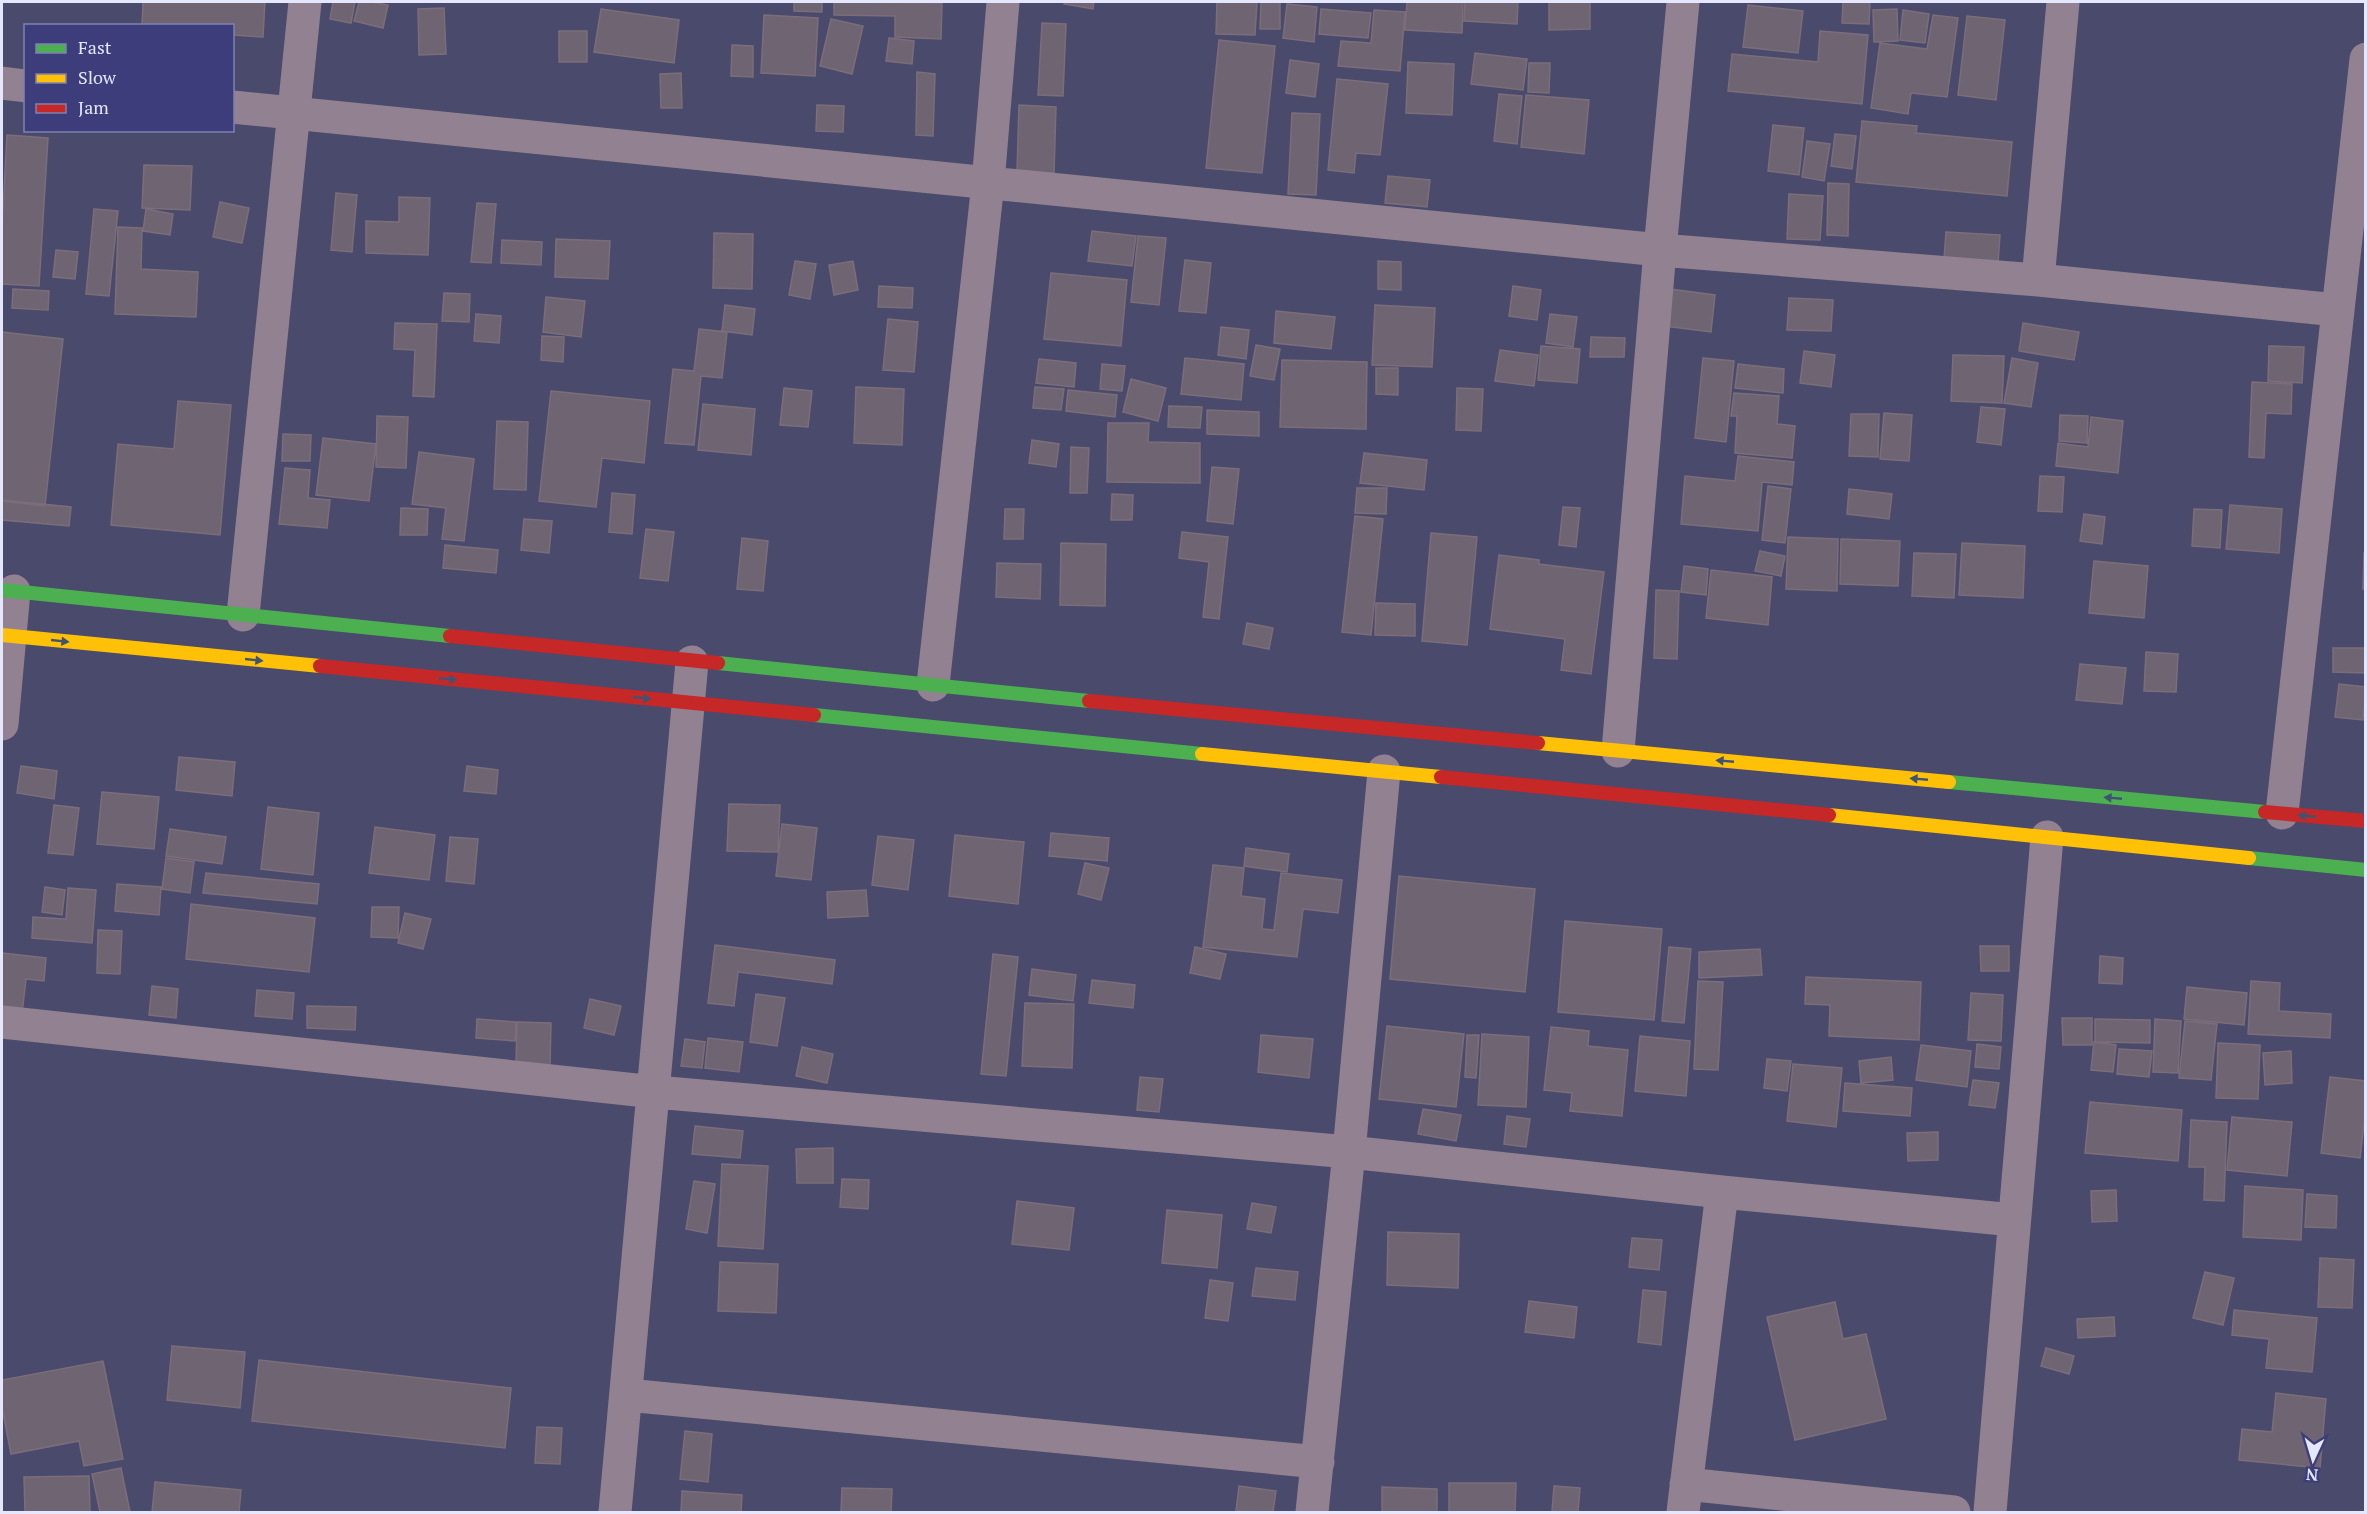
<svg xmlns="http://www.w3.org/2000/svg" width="2367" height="1514" font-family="'PT Serif',serif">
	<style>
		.building { fill: #6f6471; stroke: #7b6e7a; stroke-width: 1.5 }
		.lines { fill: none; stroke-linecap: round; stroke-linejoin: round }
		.street { stroke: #918191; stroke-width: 33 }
		.fast { stroke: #4caf50; stroke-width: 14 }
		.slow { stroke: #ffc107; stroke-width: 14 }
		.jam { stroke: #c62828; stroke-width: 14 }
		.oneway { fill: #3f5472 }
	</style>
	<rect width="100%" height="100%" fill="#4a4a6c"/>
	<!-- building -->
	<path class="building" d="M143,2H265L263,37L232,35V26H142Z
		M333,2H355L351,23L330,19Z
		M359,2H372L388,5L383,28L354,21Z
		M794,2H822V12L794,11Z
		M834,2L942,3L941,39L895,37V16L834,15Z
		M1065,2H1094L1093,9L1064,4Z
		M1217,2H1257L1255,35L1216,34Z
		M1261,2H1280V29H1260Z
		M1407,2H1463L1462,33L1405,30Z
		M1465,2H1518L1517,24L1464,21Z
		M1549,2H1590V29L1549,30Z
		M1843,2H1870L1869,24L1842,23Z
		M1287,4L1317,7L1314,42L1283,38Z
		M1748,5L1803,11L1798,53L1743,47Z
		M444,8L446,54L419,55L418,9Z
		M601,9L679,20L674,63L594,52Z
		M1321,9L1371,13L1368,38L1319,34Z
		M1897,9L1898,41L1874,42L1873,10Z
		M1374,10L1405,12L1400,71L1338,66L1341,41L1371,43Z
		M1903,10L1929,14L1925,43L1900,40Z
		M764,15L818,18L815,76L761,73Z
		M1933,15L1958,18L1947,97L1911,93L1908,114L1871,108L1880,43L1927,49Z
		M1967,16L2005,20L1996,100L1958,95Z
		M831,19L863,26L852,74L820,66Z
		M1042,23L1066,24L1063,96L1038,95Z
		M559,31H587V62H559Z
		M1820,31L1868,35L1862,104L1728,91L1732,54L1818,62Z
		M889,38L914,41L912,64L886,61Z
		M1219,40L1275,46L1262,173L1206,168Z
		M732,45L753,46V77L731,76Z
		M1475,53L1527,59L1523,90L1471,84Z
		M1290,60L1319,64L1315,97L1286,93Z
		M1408,62L1454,64L1452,115L1406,113Z
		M1529,63H1550L1549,93L1528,92Z
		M917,72L935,74L933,136L916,135Z
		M681,73L682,108H661L660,74Z
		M1337,79L1388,84L1380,155L1356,153L1354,173L1328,170Z
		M1499,94L1522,96L1517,144L1494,141Z
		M1526,95L1589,100L1584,154L1521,147Z
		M817,105L844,106L843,132L816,131Z
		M1019,105L1056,107L1054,173L1017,172Z
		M1292,113L1320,114L1316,195L1288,194Z
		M1862,121L1917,126L1916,133L2012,142L2007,196L1856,182Z
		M1773,125L1804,128L1799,175L1768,171Z
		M1835,134L1856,136L1852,169L1831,166Z
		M7,135L48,138L39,286L2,284V229Z
		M1807,141L1830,144L1824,181L1802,177Z
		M144,165L192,166L190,210L142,208Z
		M1388,176L1430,180L1427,207L1385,203Z
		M1828,183L1849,184L1848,236L1827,235Z
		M336,193L357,195L352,252L331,250Z
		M1789,194L1823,196L1820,240L1787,239Z
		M399,197L430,198L428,255L366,253V221L399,222Z
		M220,202L249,208L242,243L213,237Z
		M477,203L496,204L491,263L471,262Z
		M94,209L118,211L109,296L86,294Z
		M146,209L173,214L170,235L143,231Z
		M118,227L142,228L141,269L198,272L196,317L115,314Z
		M1092,231L1136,236L1132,266L1088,261Z
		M1946,232L2000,235L1998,263L1944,259Z
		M714,233L753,234L752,289L713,288Z
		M1138,236L1166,238L1159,305L1131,302Z
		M556,239L610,241L608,279L555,277Z
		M502,240L542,242L541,265L501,263Z
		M56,250L78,252L75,279L53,277Z
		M1185,260L1211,263L1206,313L1179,311Z
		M795,261L816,264L810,299L789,295Z
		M853,261L858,290L834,295L829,265Z
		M1378,261L1401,262V290L1378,289Z
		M1051,273L1127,280L1121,346L1044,339Z
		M879,286L913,288L912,308L878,307Z
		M1513,286L1541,290L1537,320L1509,316Z
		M13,289L49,291L48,310L12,308Z
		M1670,289L1715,295L1711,332L1665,326Z
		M444,293L470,294L469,322L442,321Z
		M546,297L585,301L581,337L543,332Z
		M1789,298L1833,300L1831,331L1787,330Z
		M725,305L755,309L752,335L722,331Z
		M1375,305L1435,308L1432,367L1372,365Z
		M1276,311L1335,317L1331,349L1274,343Z
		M476,314L501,316L499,343L474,341Z
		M1550,314L1577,317L1573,347L1546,343Z
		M888,319L918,322L914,372L883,370Z
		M395,323L437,324L434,397L413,396L415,350L394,349Z
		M2023,323L2079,332L2074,360L2019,351Z
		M1221,327L1249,330L1246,359L1218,355Z
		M699,329L727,332L722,378L701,376L694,445L665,443L673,369L694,371Z
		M2,332L63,339L45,506L2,501Z
		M542,336L564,337L563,362L541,360Z
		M1591,337L1625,338L1624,357H1590Z
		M1256,345L1280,349L1274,380L1250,376Z
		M1541,346L1580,349L1577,383L1538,380Z
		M2269,346L2304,347L2302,383L2268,381Z
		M1500,350L1538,355L1534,386L1495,381Z
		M1804,351L1835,355L1831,387L1800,383Z
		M1953,355L2004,356L2002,403L1951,401Z
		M1185,358L1244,364L1241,400L1181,394Z
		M1703,358L1734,361L1726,442L1695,438Z
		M2012,358L2038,363L2031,407L2004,403Z
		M1039,359L1076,363L1074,387L1036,383Z
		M1282,360L1367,362L1366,429L1280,427Z
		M1102,364L1125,366L1122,391L1100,389Z
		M1738,364L1784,369L1783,393L1735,388Z
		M1376,368H1398V395L1376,394Z
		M1131,379L1166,388L1158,421L1123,412Z
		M2252,382L2292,384L2291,414L2266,413L2264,458L2249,457Z
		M856,387L904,389L902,445L854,443Z
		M1035,387L1064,389L1061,410L1033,408Z
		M784,388L812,391L808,427L780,425Z
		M1457,388L1483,389L1481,431L1456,430Z
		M1068,390L1117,395L1115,417L1066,411Z
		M551,391L650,401L644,463L602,458L596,507L539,501Z
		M1734,393L1779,396L1777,424L1795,426L1792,458L1735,453L1737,416H1731Z
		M178,401L231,405L220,535L111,525L118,444L174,449Z
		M703,404L755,409L751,455L698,450Z
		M1169,406L1202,407L1200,428L1168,427Z
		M1981,407L2005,409L2001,445L1977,442Z
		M1207,410L1259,412V436L1207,434Z
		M1884,413L1912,415L1909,461L1880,459Z
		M1851,414H1879L1878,457L1849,456Z
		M2060,415L2088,416L2087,443L2059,441Z
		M377,416L408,417L406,468L376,467Z
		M2091,417L2123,421L2118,473L2056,466L2058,443L2088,447Z
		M497,421L528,422L526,490L494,489Z
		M1108,423H1149L1148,442L1200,443V483L1107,482Z
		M283,434L311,435L310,461H282Z
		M323,438L376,444L369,501L316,495Z
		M1032,440L1059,444L1056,467L1029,463Z
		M1071,447L1089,448L1087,493H1070Z
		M419,452L474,459L464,541L442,539L446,508L412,504Z
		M1364,453L1427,460L1424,490L1360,483Z
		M1738,456L1794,462L1792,485L1762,482L1758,531L1681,524L1685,476L1735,481Z
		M1212,467L1239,469L1233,524L1207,521Z
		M285,468L310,470L308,498L330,500L327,528L279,524Z
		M2040,476L2064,477L2062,512L2038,511Z
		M1768,486L1791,489L1785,543L1762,540Z
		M1357,488H1387L1386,514L1355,513Z
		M1849,489L1892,494L1889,519L1847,514Z
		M612,493L635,495L632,534L609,532Z
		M1112,494L1133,495L1132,520H1111Z
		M2,500L71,507L69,526L2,520Z
		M2230,505L2282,509L2279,553L2226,549Z
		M1563,507L1580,508L1576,547L1559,545Z
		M401,508L428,509L427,535H400Z
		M1005,509H1024L1023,539H1004Z
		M2194,509L2222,510L2220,548L2192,546Z
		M2084,514L2105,517L2102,544L2080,541Z
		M1355,516L1383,519L1371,635L1342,632Z
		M524,519L552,521L549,553L521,550Z
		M646,529L674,532L668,581L640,578Z
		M1182,532L1228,537L1219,619L1203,617L1209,562L1179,558Z
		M1431,533L1477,537L1467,645L1422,641Z
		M1788,537L1838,539L1837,591L1786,589Z
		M742,538L768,541L763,591L737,589Z
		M1841,539L1900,541L1898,586L1840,584Z
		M1061,543L1106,544L1105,606L1060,605Z
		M1962,543L2025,546L2023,598L1959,595Z
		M445,545L498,550L496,573L443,568Z
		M1760,551L1785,556L1781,576L1755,571Z
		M1914,553L1956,554L1954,598L1912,596Z
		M2364,553H2366V589H2363Z
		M1499,555L1539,560V564L1604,572L1591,674L1561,670L1565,639L1490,629Z
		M2094,561L2148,566L2144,618L2089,613Z
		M997,563L1041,564L1040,599L996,597Z
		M1684,566L1708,569L1706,595L1681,592Z
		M1711,570L1772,577L1768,625L1706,618Z
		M1656,590L1679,591L1677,659L1654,658Z
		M1376,603L1415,604V636L1375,635Z
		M1247,623L1273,628L1269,649L1243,644Z
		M2333,648H2366V673L2333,672Z
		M2146,652L2178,654L2176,692L2144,691Z
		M2080,664L2126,668L2122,704L2076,700Z
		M2339,684L2366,687L2363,720L2335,717Z
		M179,757L235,762L232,796L176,790Z
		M21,766L57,771L54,799L17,793Z
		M467,766L498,770L496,794L464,791Z
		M102,792L159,797L154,849L97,844Z
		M729,804L780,805L778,852L727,851Z
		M54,805L79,808L73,855L48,853Z
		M268,807L319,813L313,875L261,869Z
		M782,824L817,828L811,880L776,876Z
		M375,827L435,835L429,880L369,873Z
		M170,829L226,837L222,864L166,856Z
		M1051,833L1109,838L1107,861L1049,856Z
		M955,835L1024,842L1018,904L949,896Z
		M878,836L914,840L908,890L872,885Z
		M450,837L478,839L474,884L446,881Z
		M1246,848L1289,854L1287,872L1244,866Z
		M166,858L194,862L190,893L162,889Z
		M1085,863L1109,868L1101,900L1078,894Z
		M1213,865L1244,868L1241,896L1265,899L1262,929L1274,930L1281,873L1342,880L1338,913L1303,909L1297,957L1203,947Z
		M206,873L319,884L317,904L203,893Z
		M1399,876L1535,889L1525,992L1390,979Z
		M117,884L161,887L159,915L115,911Z
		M45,887L65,890L62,915L42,912Z
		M68,888L96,890L92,943L32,938L33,917L66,919Z
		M866,890L868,916L828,918L827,892Z
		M191,904L315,918L309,972L186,959Z
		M372,907H399L398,938L371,937Z
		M405,913L431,919L423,949L398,943Z
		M1565,921L1662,929L1654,1020L1558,1012Z
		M98,930L122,931L120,974L97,973Z
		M715,945L835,960L832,984L738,972L734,1006L708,1003Z
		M1980,946H2009V971H1981Z
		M1195,947L1226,954L1220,979L1190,973Z
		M1669,947L1691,949L1684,1023L1662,1021Z
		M1760,949L1762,975L1699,978V952Z
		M2,953L46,958L44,981L26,979L22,1014L2,1012Z
		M993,954L1018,957L1006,1076L981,1074Z
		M2100,956L2123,958L2122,984L2099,983Z
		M1032,969L1076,975L1073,1001L1029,995Z
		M1806,977L1921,982L1919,1040L1829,1036L1830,1005L1805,1004Z
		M1092,980L1135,985L1133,1008L1089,1003Z
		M1698,981L1723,982L1718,1070L1694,1069Z
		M2251,981L2280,983L2279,1011L2331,1014L2330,1038L2248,1034Z
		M152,986L178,989L176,1018L149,1015Z
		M2187,987L2247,993L2244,1025L2184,1019Z
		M257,990L294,993L292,1019L255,1016Z
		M1971,993L2003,995L2001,1041L1968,1040Z
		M756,994L785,998L777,1046L750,1042Z
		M590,999L621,1006L614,1035L584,1028Z
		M1025,1003L1074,1004L1072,1068L1022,1066Z
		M307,1006L356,1007L355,1030L307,1028Z
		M2062,1018H2092V1045H2063Z
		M477,1019L516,1022L515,1041L476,1038Z
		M2095,1019L2150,1020V1043L2095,1042Z
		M2155,1019L2181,1021L2178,1073L2153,1072Z
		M2185,1021L2217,1024L2211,1080L2179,1078Z
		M517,1022L551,1023L550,1065L516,1064Z
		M1387,1026L1464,1034L1456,1107L1379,1099Z
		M1551,1027L1589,1031L1588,1046L1628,1050L1622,1116L1570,1111L1572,1093L1544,1090Z
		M1482,1034L1529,1037L1526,1107L1478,1105Z
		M1261,1035L1313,1039L1309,1078L1258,1072Z
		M1467,1035H1479L1476,1078L1465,1077Z
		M1640,1036L1690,1041L1686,1096L1635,1091Z
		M708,1038L743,1042L739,1072L705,1068Z
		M685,1039L705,1042L702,1068L681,1066Z
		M2094,1042L2116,1045L2113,1072L2091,1070Z
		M2218,1043L2260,1045L2258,1099L2216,1098Z
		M1977,1044L2001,1047L1999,1069L1975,1067Z
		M1921,1045L1971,1051L1967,1087L1916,1080Z
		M802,1047L833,1054L827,1083L796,1076Z
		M2119,1049L2152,1051L2149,1077L2117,1074Z
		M2291,1051L2292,1083L2265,1085L2263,1053Z
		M1891,1057L1893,1080L1861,1083L1859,1061Z
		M1767,1059L1791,1061L1787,1091L1764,1088Z
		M1793,1064L1842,1068L1836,1127L1787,1121Z
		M1140,1077L1163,1079L1159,1112L1137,1110Z
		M2330,1077L2366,1081V1107L2360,1158L2321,1153Z
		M1973,1080L1999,1083L1995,1108L1969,1105Z
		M1845,1083L1912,1088L1910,1116L1843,1111Z
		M2090,1102L2182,1110L2178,1161L2085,1153Z
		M1423,1109L1461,1115L1456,1141L1418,1134Z
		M1507,1116L1530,1119L1526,1147L1504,1144Z
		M2232,1117L2292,1122L2287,1176L2227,1170Z
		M2191,1120L2227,1122L2224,1201L2204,1200L2205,1167H2189Z
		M695,1126L743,1131L740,1158L692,1154Z
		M1938,1132V1160L1908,1161L1907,1133Z
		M833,1148V1183H797L796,1149Z
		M722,1164L768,1166L763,1249L718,1246Z
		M842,1179L869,1180L868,1209L840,1207Z
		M694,1181L715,1184L707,1233L686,1229Z
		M2245,1186L2303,1190L2301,1240L2243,1237Z
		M2116,1190L2117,1221L2092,1222L2091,1191Z
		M2307,1194L2337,1196L2336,1228L2305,1227Z
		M1017,1201L1074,1208L1069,1250L1012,1244Z
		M1252,1203L1276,1207L1271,1233L1247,1229Z
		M1167,1210L1222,1215L1217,1268L1162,1263Z
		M1388,1232L1459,1234L1458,1288L1387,1285Z
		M1632,1238L1662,1240L1659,1270L1629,1267Z
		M2320,1258L2354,1260L2352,1308L2318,1307Z
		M720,1262L778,1264L776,1313L718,1311Z
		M1256,1268L1298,1272L1295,1300L1252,1296Z
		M2205,1272L2234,1278L2223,1325L2193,1318Z
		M1210,1280L1233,1283L1228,1321L1205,1318Z
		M1643,1290L1666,1292L1661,1345L1638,1342Z
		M1529,1301L1577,1307L1574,1338L1525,1332Z
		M1835,1302L1843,1339L1866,1334L1886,1419L1795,1440L1767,1317Z
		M2234,1310L2317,1318L2312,1372L2266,1368L2269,1339L2232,1335Z
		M2114,1317L2115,1336L2078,1338L2077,1319Z
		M172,1346L245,1352L240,1408L167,1400Z
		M2046,1348L2074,1356L2069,1374L2041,1366Z
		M259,1360L511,1388L505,1448L252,1421Z
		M103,1361L123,1459L84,1466L79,1441L11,1454L2,1407V1380Z
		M2276,1393L2326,1399L2320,1468L2239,1460L2242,1429L2272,1432Z
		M537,1427L562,1428L560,1464L535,1463Z
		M685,1431L712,1434L708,1482L680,1479Z
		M121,1468L130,1512H100L92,1474Z
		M89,1476L90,1512H25L24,1477Z
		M155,1482L241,1490L239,1512H152Z
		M1449,1483H1516L1515,1512H1449Z
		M1239,1486L1276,1491L1273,1512L1236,1511Z
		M1554,1486L1580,1488L1578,1512H1552Z
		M1382,1487L1437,1489V1512H1382Z
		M842,1488L892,1489L891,1512H841Z
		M682,1491L742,1495L741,1512H681Z"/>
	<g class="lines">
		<!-- street -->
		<path class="street" d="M2,83L26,86
			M232,107L1660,250L2038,280L2337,310
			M2038,280L2063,2
			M243,615L305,2
			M933,685L988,183L1003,2
			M2,724L14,591
			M1618,751L1660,250L1683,2
			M2282,813L2366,59
			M2,1022L655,1092L1349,1152L1722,1192L2014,1220
			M627,1395L1318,1462
			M1686,1484L1954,1512
			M615,1512L692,662
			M1312,1512L1349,1152L1384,771
			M1683,1512L1722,1192
			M1990,1512L2047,837"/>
		<!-- fast -->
		<path class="fast" d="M2,590L450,636
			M718,663L1089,701
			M814,715L1202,754
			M1949,782L2265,812
			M2249,858L2366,870"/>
		<!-- slow -->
		<path class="slow" d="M2,635L320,666
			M1538,743L1949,782
			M1202,754L1441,777
			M1829,815L2249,858"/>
		<!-- jam -->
		<path class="jam" d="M450,636L718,663
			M320,666L814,715
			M1089,701L1538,743
			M1441,777L1829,815
			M2265,812L2366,821"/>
	</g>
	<!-- one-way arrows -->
	<defs><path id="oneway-solid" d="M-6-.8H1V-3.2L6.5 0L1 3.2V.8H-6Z" transform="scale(1.5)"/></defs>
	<g class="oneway">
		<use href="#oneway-solid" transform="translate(60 641) rotate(6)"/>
		<use href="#oneway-solid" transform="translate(254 660) rotate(6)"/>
		<use href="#oneway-solid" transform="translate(448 679) rotate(6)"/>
		<use href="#oneway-solid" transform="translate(642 698) rotate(6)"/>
		<use href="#oneway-solid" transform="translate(1725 761) rotate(-175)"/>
		<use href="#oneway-solid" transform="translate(1919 779) rotate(-175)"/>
		<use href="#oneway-solid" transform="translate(2113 798) rotate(-175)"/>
		<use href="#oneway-solid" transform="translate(2307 816) rotate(-175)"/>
	</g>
	<!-- border -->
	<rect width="2367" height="1514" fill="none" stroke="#e4e7fe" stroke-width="6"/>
	<!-- legend -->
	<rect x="24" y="24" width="210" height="108" fill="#3c3d7a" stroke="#7f81af" stroke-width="1.5"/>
	<rect x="36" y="44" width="30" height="9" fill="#4caf50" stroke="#7f81af" stroke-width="1.5"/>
	<text x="78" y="54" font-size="18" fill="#e4e7fe">Fast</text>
	<rect x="36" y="74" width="30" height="9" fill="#ffc107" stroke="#7f81af" stroke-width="1.5"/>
	<text x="78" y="84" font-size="18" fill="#e4e7fe">Slow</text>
	<rect x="36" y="104" width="30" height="9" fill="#c62828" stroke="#7f81af" stroke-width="1.5"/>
	<text x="78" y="114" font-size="18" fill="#e4e7fe">Jam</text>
	<!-- north arrow -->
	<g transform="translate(2313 1460) rotate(184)" stroke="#3c3d7a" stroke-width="4.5" paint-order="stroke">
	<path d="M0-4.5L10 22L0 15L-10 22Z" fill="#e4e7fe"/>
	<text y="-9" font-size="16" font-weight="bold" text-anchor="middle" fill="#e4e7fe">N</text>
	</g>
</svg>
